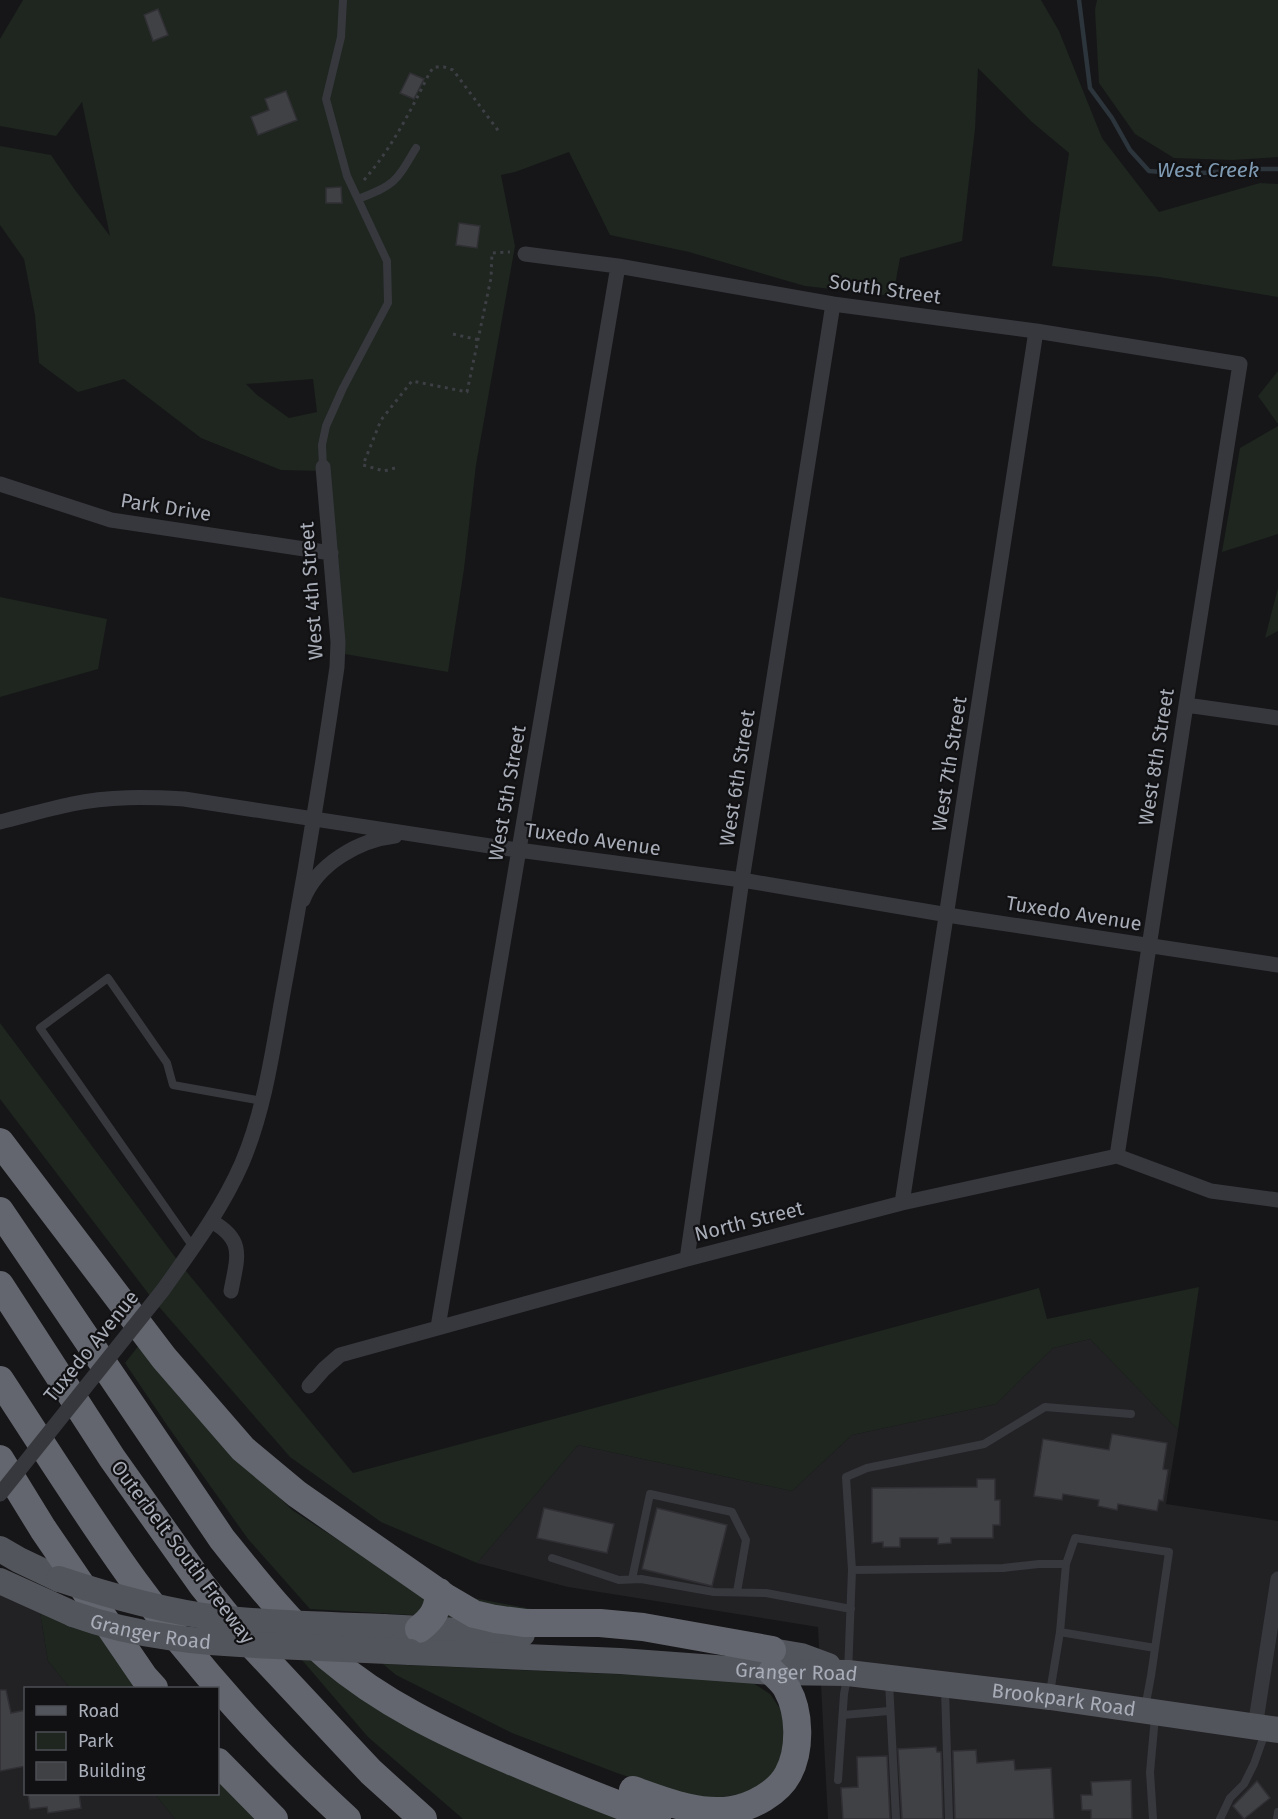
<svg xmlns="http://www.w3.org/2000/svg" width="1278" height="1819" font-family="'Fira Sans',sans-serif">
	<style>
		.built { fill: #222225 }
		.green { fill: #1e261f; fill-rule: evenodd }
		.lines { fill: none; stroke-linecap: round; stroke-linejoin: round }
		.stream { stroke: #2c353c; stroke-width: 4.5 }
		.building { fill: #404145; stroke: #303034; stroke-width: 1.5 }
		.path { stroke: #3d3f44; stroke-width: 3; stroke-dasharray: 3 4.5; stroke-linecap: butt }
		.lane { stroke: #37383d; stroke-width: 8 }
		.street { stroke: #37383d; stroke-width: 15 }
		.primary { stroke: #53555c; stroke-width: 26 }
		.highway { stroke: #63666e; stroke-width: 28 }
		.street-bridge { stroke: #37383d; stroke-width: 15 }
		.primary-bridge { stroke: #53555c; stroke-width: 26 }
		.labels { text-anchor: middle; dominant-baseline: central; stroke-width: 4.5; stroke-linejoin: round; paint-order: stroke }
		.street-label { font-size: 20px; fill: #a8adb8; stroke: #111113 }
		.water-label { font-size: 21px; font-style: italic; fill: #7f9bb3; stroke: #111113 }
	</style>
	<rect width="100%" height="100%" fill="#161618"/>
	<!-- built -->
	<path class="built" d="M1090,1339L1178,1430L1166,1504L1278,1521V1819H828L818,1627L568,1587L477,1563L578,1445L792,1491L852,1435L996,1404L1053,1348Z
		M0,1581L38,1600L48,1661L70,1688H26V1794H155L175,1819H0Z"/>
	<!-- green -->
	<path class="green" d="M23,0H1041L1059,31L1102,138L1159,212L1260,183L1278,184V297L1159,277L1052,266L1069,153L1032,122L978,68L975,129L962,241L900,258L893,296L805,286L689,252L610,235L569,152L515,172L501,175L515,246L476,465L464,569L448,672L345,654L324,471L281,470L201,438L124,379L78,392L39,363L35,315L24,259L0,225V146L51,155L75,190L110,236L82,102L56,136L0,126V39ZM313,379L317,412L289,418L257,395L246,384Z
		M1097,0H1278V157L1232,160L1174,158L1135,134L1099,83L1095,10Z
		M1278,371V424L1258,396Z
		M1278,426V534L1222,552L1240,448Z
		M1278,588V631L1265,638Z
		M0,597L107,619L98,669L0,697Z
		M0,1023L181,1265L353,1473L1039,1288L1047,1319L1199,1287L1178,1430L1090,1339L1053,1348L996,1404L852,1435L792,1491L578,1445L477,1563L381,1522L290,1457L154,1301L0,1099Z
		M140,1344L180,1398L292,1510L360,1554L473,1598L580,1618V1625L310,1609L248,1539L169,1428L125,1363Z
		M38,1600L93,1622L154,1688H70L48,1661Z
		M302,1660L323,1661L621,1819H463L368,1737Z
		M383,1664L730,1679L750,1681L770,1694L785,1716L787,1730L777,1770L756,1791L701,1801L617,1773L512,1733L396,1675Z
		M218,1762L274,1819H175L155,1794H218Z"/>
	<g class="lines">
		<!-- stream -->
		<path class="stream" d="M1079,0L1090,88L1112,118L1130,150L1149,171L1188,174L1257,169H1278"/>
	</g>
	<!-- building -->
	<path class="building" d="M158,9L168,35L153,41L144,15Z
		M410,73L424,79L414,99L400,93Z
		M286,91L297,120L258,135L251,117L269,110L265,99Z
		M341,187L342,203H326V188Z
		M459,223L480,226L477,248L456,245Z
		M1112,1434L1167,1443L1163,1469L1168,1470L1163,1501L1159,1500L1157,1511L1118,1504L1117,1510L1098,1506L1099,1500L1063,1494L1062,1500L1034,1496L1043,1439L1109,1450Z
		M977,1479H995V1500H1000V1525H993V1538H951V1543L938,1544V1538H900V1547H883V1542L872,1543V1488L977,1487Z
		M544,1508L614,1524L607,1553L537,1538Z
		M657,1508L727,1525L712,1586L642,1569Z
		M0,1690H6L11,1713L26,1710V1766L0,1771Z
		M936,1747L937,1752H941L943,1819H902L898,1749Z
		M976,1750L977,1763L1014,1760L1015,1770L1051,1768L1054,1819H955L953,1751Z
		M887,1756L890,1819H843L841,1788L858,1787L857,1757Z
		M1131,1780L1132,1819H1091V1810H1082L1081,1795H1092L1091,1782Z
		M1257,1781L1270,1798L1244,1819L1233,1806Z
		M28,1794H79L81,1808L48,1813L47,1807L30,1809Z"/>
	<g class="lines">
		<!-- path -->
		<path class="path" d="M364,180C392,148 411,110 430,72L434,67H444L453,70L500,133
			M453,334L479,340
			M395,468L384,471L363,465L381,420L412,381L467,392L491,278L492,253L510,252"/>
		<!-- lane -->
		<path class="lane" d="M358,199C395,185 396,182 416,148
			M323,467L322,445L326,426L343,388L388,303L387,261L347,176L326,99L341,37L343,0
			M193,1247L40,1028L108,978L167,1063L173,1085L262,1101
			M552,1558L619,1580L641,1579L714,1592L766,1593L851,1609
			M1066,1564L1075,1538L1169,1552L1151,1676L1145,1708
			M852,1570L846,1477L867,1468L984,1444L1045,1407L1131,1414
			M632,1579L650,1494L732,1512L746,1540L737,1592
			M1060,1632L1155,1648
			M889,1682L896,1819
			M945,1689L949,1819
			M843,1715L889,1711
			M838,1780L844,1694L848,1673L852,1570L1003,1568L1039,1564H1066L1060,1632L1050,1692
			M1153,1819L1150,1772L1155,1717
			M1220,1819L1230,1798L1244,1784L1254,1764L1265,1733
			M1277,1819L1278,1812"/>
		<!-- street -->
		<path class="street" d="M525,254L618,266L833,304L1036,331L1240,364L1186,705L1117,1156
			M0,484L111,520L331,553
			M1186,705L1278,718
			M0,822C24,816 48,809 72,804C109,796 147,797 184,799L503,848L742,880L960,917L1278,965
			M303,900C317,864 359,840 395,836
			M902,1203L1036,331
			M211,1221C246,1240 237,1258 231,1291
			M687,1259L742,880L833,304
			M163,1290C192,1249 222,1209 242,1163C267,1104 274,1039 286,977C305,874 322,771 337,667L338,642L323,467
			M438,1327L618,266
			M309,1386L324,1369L340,1355L687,1259L902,1203L1117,1156L1211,1191L1278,1200
			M1255,1727L1278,1579"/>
		<!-- primary -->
		<g class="primary">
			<path d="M0,1549L19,1560L59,1579"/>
			<path d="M0,1581L73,1614"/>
			<path d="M383,1627L522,1634"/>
			<path d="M753,1648L801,1656L828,1666"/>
			<path id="s1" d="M410,1652L620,1661L772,1672L848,1673L1050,1697L1278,1730"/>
		</g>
		<!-- highway -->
		<path class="highway" d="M0,1142L164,1358L243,1449L297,1494L445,1597L474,1614L495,1619L525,1623H600L643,1627L772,1650
			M0,1211L222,1539C255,1580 288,1622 328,1657C382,1703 445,1733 509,1760C558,1781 607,1801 657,1819
			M0,1285L112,1458L202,1585L239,1631L371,1772L423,1819
			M0,1380C44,1447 87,1516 134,1581C195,1665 271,1750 347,1819
			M0,1459L43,1529L144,1677L154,1688
			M419,1629C433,1618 438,1610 439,1592
			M218,1762L274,1819
			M633,1790C664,1801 698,1815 731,1810C752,1807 778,1793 788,1774C801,1750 800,1712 787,1689C784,1683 777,1677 772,1672"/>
		<!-- street-bridge -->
		<path class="street-bridge" d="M0,1494L163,1290"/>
		<!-- primary-bridge -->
		<g class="primary-bridge">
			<path d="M59,1579C110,1596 164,1611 218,1618C273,1624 328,1625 383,1627"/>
			<path id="s2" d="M73,1614C139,1638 207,1643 276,1646C321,1648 365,1650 410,1652"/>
		</g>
	</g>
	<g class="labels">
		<!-- street labels -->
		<g class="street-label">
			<text transform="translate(885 289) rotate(8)">South Street</text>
			<text transform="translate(166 507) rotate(9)">Park Drive</text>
			<text transform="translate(311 591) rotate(-94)">West 4th Street</text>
			<text transform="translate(1156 757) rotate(-81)">West 8th Street</text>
			<text transform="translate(949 764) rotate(-81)">West 7th Street</text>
			<text transform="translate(737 778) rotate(-81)">West 6th Street</text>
			<text transform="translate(507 793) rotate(-80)">West 5th Street</text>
			<text transform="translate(593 839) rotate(8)">Tuxedo Avenue</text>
			<text transform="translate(1074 913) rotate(9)">Tuxedo Avenue</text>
			<text transform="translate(749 1221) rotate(-14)">North Street</text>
			<text transform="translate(91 1346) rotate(-51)">Tuxedo Avenue</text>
			<text transform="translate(183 1552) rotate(53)">Outerbelt South Freeway</text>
			<text stroke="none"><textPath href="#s2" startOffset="80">Granger Road</textPath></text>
			<text stroke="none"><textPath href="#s1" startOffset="387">Granger Road</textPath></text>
			<text stroke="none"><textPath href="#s1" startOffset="656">Brookpark Road</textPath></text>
		</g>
		<!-- water labels -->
		<g class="water-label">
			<text x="1208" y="170">West Creek</text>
		</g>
	</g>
	<!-- legend -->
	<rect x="24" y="1687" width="195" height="108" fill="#111113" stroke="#4d4f55" stroke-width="1.5"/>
	<rect x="36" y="1706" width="30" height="9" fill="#53555c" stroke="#4d4f55" stroke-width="1.5"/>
	<text x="78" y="1717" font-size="18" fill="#a8adb8">Road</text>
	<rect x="36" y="1732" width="30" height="18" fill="#1e261f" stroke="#4d4f55" stroke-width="1.5"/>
	<text x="78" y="1747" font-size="18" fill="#a8adb8">Park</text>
	<rect x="36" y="1762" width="30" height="18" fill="#404145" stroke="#4d4f55" stroke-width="1.5"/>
	<text x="78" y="1777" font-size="18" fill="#a8adb8">Building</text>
</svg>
